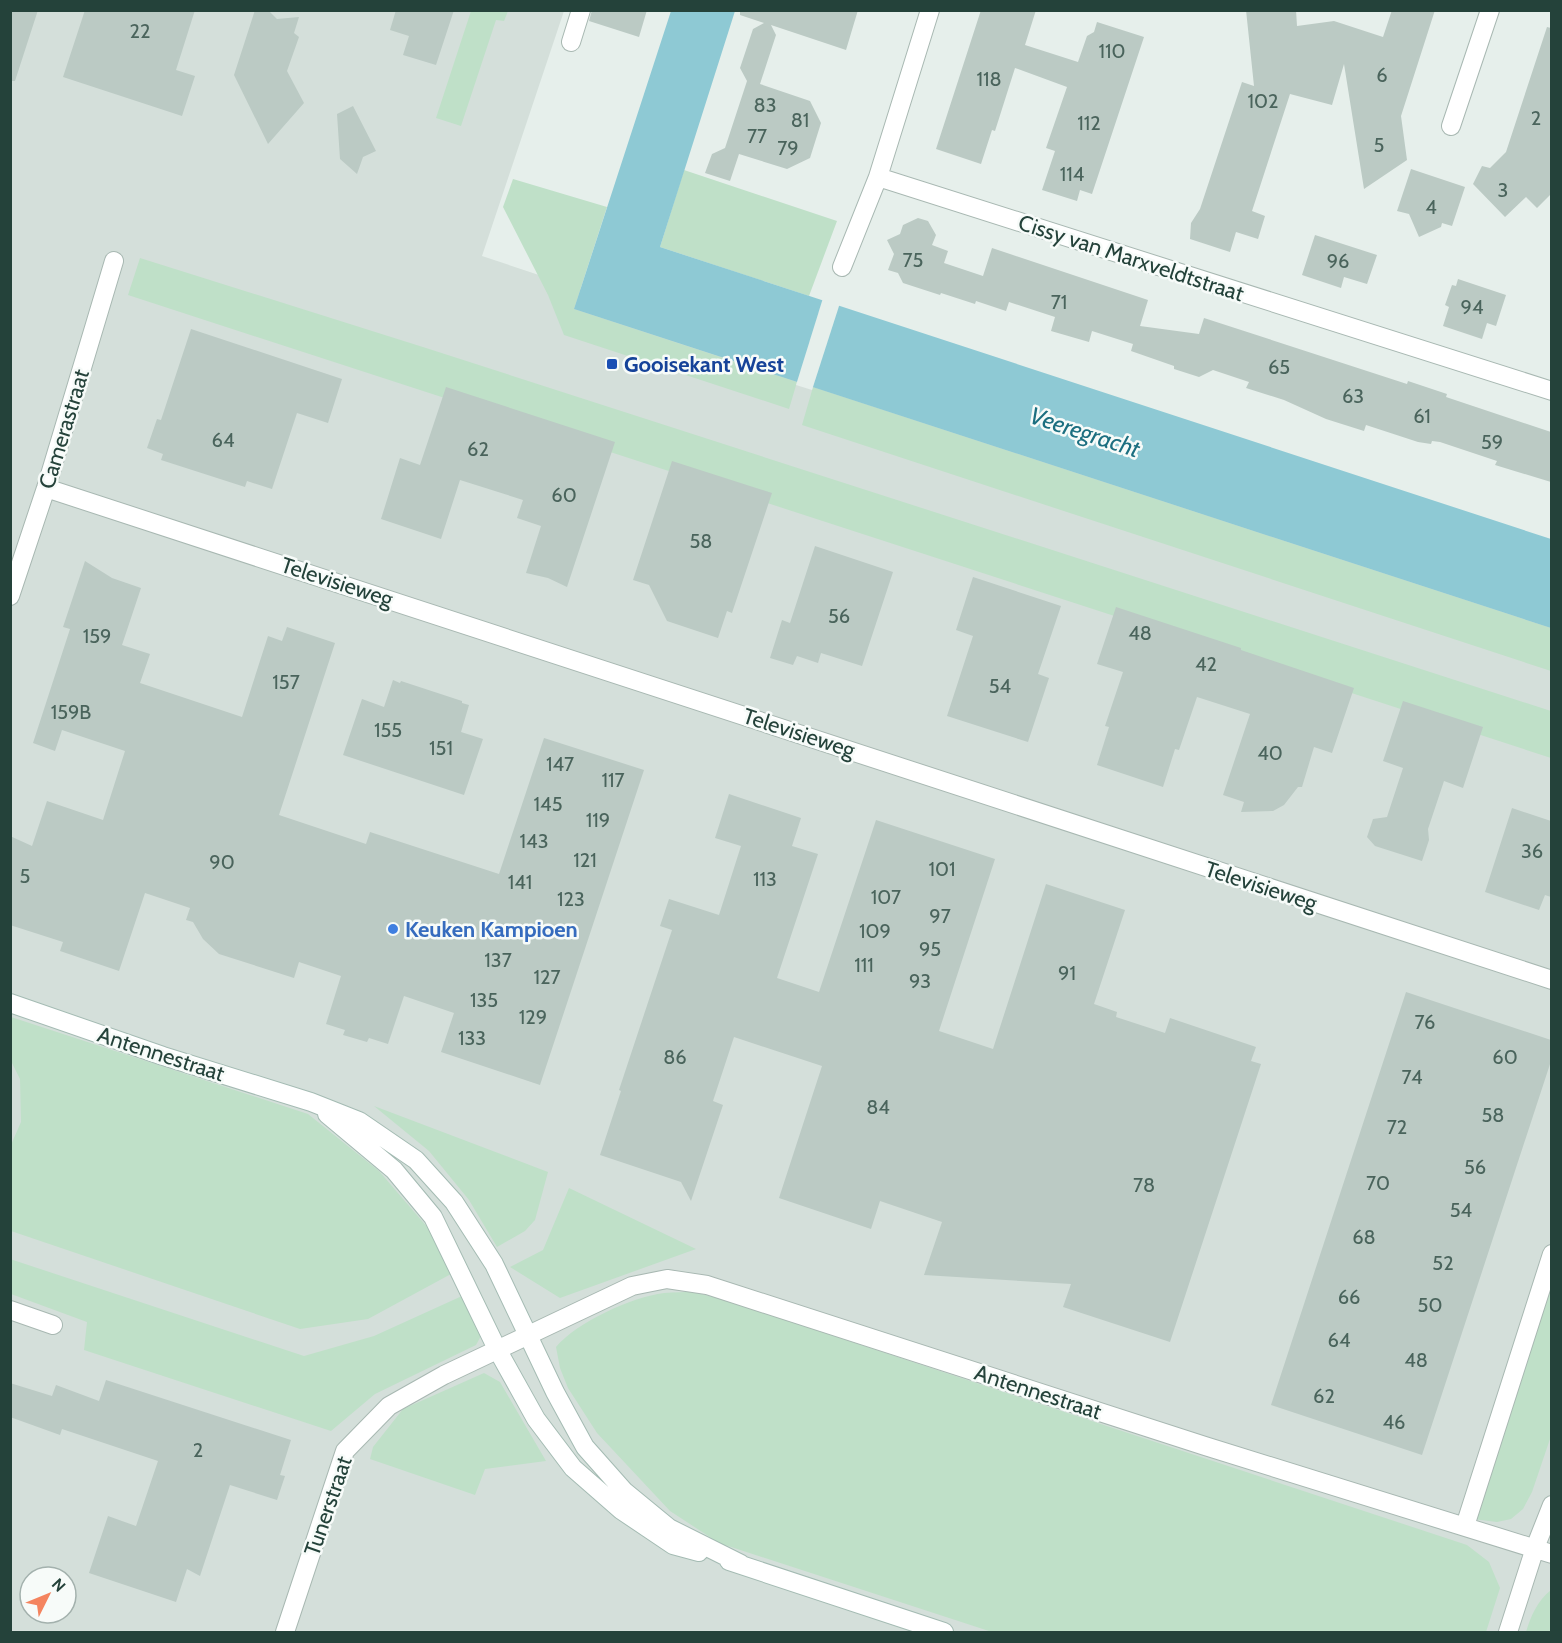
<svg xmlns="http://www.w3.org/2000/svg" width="1562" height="1643" font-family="Cabin,sans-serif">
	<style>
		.built { fill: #d4dfda; fill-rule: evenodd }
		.green { fill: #bfe0c8 }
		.water { fill: #8ec9d4 }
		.pier { fill: #e6efeb }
		.building { fill: #bbcac4 }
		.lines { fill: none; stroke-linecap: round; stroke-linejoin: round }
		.street-casing { stroke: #a8b8b2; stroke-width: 20 }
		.secondary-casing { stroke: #a4bbb3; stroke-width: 20 }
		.street { stroke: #fff; stroke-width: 18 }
		.secondary { stroke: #fff; stroke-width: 18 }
		.transit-dot { fill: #1a4fb4; stroke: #f7fbf9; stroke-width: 2 }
		.shop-dot { fill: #3f7fe0; stroke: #f7fbf9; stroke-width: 2 }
		.labels { text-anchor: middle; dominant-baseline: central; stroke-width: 5; stroke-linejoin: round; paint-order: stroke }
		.number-label { font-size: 20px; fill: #4a645c }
		.street-label { font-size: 22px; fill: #24423a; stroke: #f7fbf9 }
		.transit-label { font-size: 22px; font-weight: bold; fill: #164399; stroke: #f7fbf9; text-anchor: start }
		.shop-label { font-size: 22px; font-weight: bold; fill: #366cbe; stroke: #f7fbf9; text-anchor: start }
		.water-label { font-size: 24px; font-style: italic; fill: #1c6f80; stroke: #f7fbf9 }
	</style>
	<rect width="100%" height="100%" fill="#e6efeb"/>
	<!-- built -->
	<path class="built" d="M11,11H564L482,256L1551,612V1632H11ZM30,1577H66V1613H30Z"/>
	<!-- green -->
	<path class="green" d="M471,11H508L504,21L496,20L461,126L436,118Z
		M684,170L837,221L809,296L660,247Z
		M513,179L607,207L574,309L797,382L789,409L564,335L548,295L503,207Z
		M140,258L426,348L1551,711V758L128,295Z
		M813,387L1551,628V671L802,425Z
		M11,1017L308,1114L379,1171L429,1229L451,1274L368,1319L300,1329L11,1231L10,1147L21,1122L20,1079L11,1061Z
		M374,1106L548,1172L535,1220L525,1231L497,1247L469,1200L429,1151Z
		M569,1188L696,1249L560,1298L510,1267L543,1250Z
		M10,1259L304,1356L374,1336L462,1296L482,1334L476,1345L375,1394L331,1431L84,1350L87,1322L11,1294Z
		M1551,1270V1436L1532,1492L1523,1509L1511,1519L1497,1522L1473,1519Z
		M693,1292L725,1300L1467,1545L1489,1562L1500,1588L1486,1632H992L719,1543L670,1511L597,1433L568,1388L560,1368L556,1347C577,1322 632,1297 664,1293C674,1292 684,1292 693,1292Z
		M484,1373L500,1382L546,1461L485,1469L475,1495L370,1459L373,1447L403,1409Z
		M1551,1590V1632H1526C1531,1616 1537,1601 1551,1590Z"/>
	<!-- water -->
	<path class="water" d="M671,11H735L660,247L1551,539V628L574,309Z"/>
	<!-- pier -->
	<path class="pier" d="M823,298L840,303L812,390L796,385Z"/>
	<!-- building -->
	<path class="building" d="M10,10H38L15,81H10Z
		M85,10H195L176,70L195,76L182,116L63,77Z
		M255,10H268L277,19L299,17L294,33L299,37L287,71L304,103L268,144L234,75Z
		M396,10H454L436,65L403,55L409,36L390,30Z
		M592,10H647L639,37L589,21Z
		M740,10H858L846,50L771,25L776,35L760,84L810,101L821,123L810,158L787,169L739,154L730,181L705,173L712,154L725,148L747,81L740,68L753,29L764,23L740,15Z
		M981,10H1036L1025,45L1078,62L1087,36L1094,32L1097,22L1144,37L1092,194L1080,190L1077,201L1042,190L1055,151L1046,148L1067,87L1015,68L995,131L992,130L981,164L936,149Z
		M1246,10H1296L1297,26L1334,21L1383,37L1392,10H1435L1401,116L1407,160L1364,189L1344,64L1332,105L1290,94L1252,211L1265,216L1258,239L1236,232L1230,252L1190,239L1191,223L1200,209L1242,82L1254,86Z
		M1547,27L1551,28V194L1537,208L1526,197L1505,217L1473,184L1482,166L1490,168L1506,152Z
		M353,106L376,151L363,157L357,174L340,159L337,114Z
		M1411,169L1465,187L1452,226L1442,223L1441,227L1419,237L1409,214L1397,211Z
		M918,218L928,221L936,235L932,245L948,251L944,263L983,276L992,248L1148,300L1140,326L1199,334L1204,318L1407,384L1408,381L1447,394L1446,397L1551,432V482L1495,465L1497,461L1440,442L1432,441L1431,444L1418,442L1366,425L1364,431L1326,419L1284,400L1246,388L1249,382L1213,370L1199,377L1174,369V366L1131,351L1133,344L1092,331L1089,342L1051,331L1055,317L1009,302L1006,311L976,301L975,304L941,293L940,295L903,283L898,273L888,270L894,254L887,240L900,234L903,225Z
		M1315,235L1377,255L1367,284L1344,277L1341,288L1302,275Z
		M1458,279L1506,295L1496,326L1487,323L1482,339L1443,326L1449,307L1445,305L1452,285L1456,286Z
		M191,329L342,379L328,423L297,413L272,489L247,481L245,487L161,460L163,454L147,448L157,419L161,420Z
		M446,387L615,442L567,587L548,578L526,573L541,526L517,518L523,500L460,480L441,539L381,519L400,458L420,465Z
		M672,461L772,493L732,613L727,611L718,638L667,621L649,585L633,580Z
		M815,546L893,572L862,666L821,653L818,663L797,656L793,665L770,658L782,620L790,623Z
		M85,561L112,578L141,588L122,645L150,654L140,683L242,717L268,636L282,641L287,627L335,643L279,815L366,844L370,832L499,874L544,738L644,770L540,1085L441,1052L454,1013L404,996L388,1044L369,1038L367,1042L343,1035L345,1030L326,1024L341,976L299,962L294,978L219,954L203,939L193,922L186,920L190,908L145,893L119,971L60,951L63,942L10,925V836L32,846L47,801L103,820L125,751L62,730L55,751L33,743L70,629L63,627Z
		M973,577L1061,606L1038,674L1049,678L1028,742L947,716L973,636L956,630Z
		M1116,607L1241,648V650L1354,688L1332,753L1314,747L1302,787H1298L1284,805L1273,811L1241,812L1244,802L1223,795L1250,714L1197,697L1179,750L1175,749L1163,787L1097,765L1109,727L1105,726L1123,672L1097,664Z
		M393,680L400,683L401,681L462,701V703L469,705L461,732L483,739L464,795L343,755L362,699L384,707Z
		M1403,701L1483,727L1463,788L1444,781L1428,829L1429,840L1422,861L1375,846L1367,837L1373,819L1387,817L1403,768L1383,761Z
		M729,794L801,818L792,846L818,854L777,978L819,992L876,820L995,859L939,1031L993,1049L1046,884L1125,910L1094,1004L1117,1012L1116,1017L1165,1033L1170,1018L1256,1047L1251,1061L1261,1064L1170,1342L1063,1307L1071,1284L924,1275L942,1222L880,1201L871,1229L779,1198L822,1066L734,1037L713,1101L723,1105L691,1201L681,1182L600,1155L621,1091L619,1090L672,930L660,926L669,899L719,915L741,846L715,838Z
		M1512,808L1551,821V897L1545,895L1539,910L1485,892Z
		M1406,992L1551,1040V1061L1422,1455L1271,1405Z
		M106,1380L291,1440L280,1475L285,1476L277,1500L230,1485L200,1576L187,1569L176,1602L89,1573L108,1516L136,1526L158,1461L62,1429L60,1435L10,1417V1383L52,1396L56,1385L99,1401Z"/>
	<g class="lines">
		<defs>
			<path id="street" d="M930,10L878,177L1552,391
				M571,42L581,10
				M1451,126L1490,10
				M842,267L878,177
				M46,488L1552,980
				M10,596L46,488L114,261
				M10,1310L53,1325
				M1465,1526L1552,1254
				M285,1632L345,1451L389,1406L444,1375L632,1286L667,1279L707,1285L1205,1446L1552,1554
				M1508,1632L1535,1548L1552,1505"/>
			<path id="secondary" d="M10,1003L163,1056L311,1102L359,1121L416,1160L454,1202L494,1264L555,1392L585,1447L624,1491L669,1528L741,1564
				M327,1114L394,1170L433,1217L497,1349L536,1419L573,1468L621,1510L673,1545L699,1552
				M729,1561L944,1632"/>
		</defs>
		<!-- street casing -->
		<use href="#street" class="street-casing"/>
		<!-- secondary casing -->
		<use href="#secondary" class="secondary-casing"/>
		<!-- street -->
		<use href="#street" class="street"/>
		<!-- secondary -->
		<use href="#secondary" class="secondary"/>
	</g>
	<!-- markers -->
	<rect class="transit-dot" x="606" y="358" width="12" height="12" rx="3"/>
	<circle class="shop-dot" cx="393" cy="929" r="6"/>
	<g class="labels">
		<!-- number labels -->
		<g class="number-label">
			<text x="140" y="31">22</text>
			<text x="1112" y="51">110</text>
			<text x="1382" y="75">6</text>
			<text x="989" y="79">118</text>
			<text x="1263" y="101">102</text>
			<text x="765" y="105">83</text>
			<text x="1536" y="118">2</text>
			<text x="800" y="120">81</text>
			<text x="1089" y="123">112</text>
			<text x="757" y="136">77</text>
			<text x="1379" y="145">5</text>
			<text x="788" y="148">79</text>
			<text x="1072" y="174">114</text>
			<text x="1503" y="190">3</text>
			<text x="1431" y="207">4</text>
			<text x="913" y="260">75</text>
			<text x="1338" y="261">96</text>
			<text x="1059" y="302">71</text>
			<text x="1472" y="307">94</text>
			<text x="1279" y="367">65</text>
			<text x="1353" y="396">63</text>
			<text x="1422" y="416">61</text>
			<text x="223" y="440">64</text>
			<text x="1492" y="442">59</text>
			<text x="478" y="449">62</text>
			<text x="564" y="495">60</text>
			<text x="701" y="541">58</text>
			<text x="839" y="616">56</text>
			<text x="1140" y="633">48</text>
			<text x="97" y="636">159</text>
			<text x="1206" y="664">42</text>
			<text x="286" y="682">157</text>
			<text x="1000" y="686">54</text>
			<text x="71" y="712">159B</text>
			<text x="388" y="730">155</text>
			<text x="441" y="748">151</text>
			<text x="1270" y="753">40</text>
			<text x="560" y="764">147</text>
			<text x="613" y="780">117</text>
			<text x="548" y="804">145</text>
			<text x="598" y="820">119</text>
			<text x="534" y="841">143</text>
			<text x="1532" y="851">36</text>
			<text x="585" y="860">121</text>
			<text x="222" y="862">90</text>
			<text x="942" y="869">101</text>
			<text x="25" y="876">5</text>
			<text x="765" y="879">113</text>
			<text x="520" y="882">141</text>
			<text x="886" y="897">107</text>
			<text x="571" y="899">123</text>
			<text x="940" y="916">97</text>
			<text x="875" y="931">109</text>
			<text x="930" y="949">95</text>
			<text x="498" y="960">137</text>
			<text x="864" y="965">111</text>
			<text x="1067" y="973">91</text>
			<text x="547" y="977">127</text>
			<text x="920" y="981">93</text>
			<text x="484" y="1000">135</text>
			<text x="533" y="1017">129</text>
			<text x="1425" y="1022">76</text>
			<text x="472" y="1038">133</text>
			<text x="675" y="1057">86</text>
			<text x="1505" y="1057">60</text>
			<text x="1412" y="1077">74</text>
			<text x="878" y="1107">84</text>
			<text x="1493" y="1115">58</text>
			<text x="1397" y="1127">72</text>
			<text x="1475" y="1167">56</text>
			<text x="1378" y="1183">70</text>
			<text x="1144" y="1185">78</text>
			<text x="1461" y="1210">54</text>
			<text x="1364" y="1237">68</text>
			<text x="1443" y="1263">52</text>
			<text x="1349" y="1297">66</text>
			<text x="1430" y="1305">50</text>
			<text x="1339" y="1340">64</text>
			<text x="1416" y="1360">48</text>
			<text x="1324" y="1396">62</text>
			<text x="1394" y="1422">46</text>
			<text x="198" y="1450">2</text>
		</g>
		<!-- street labels -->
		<g class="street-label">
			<text transform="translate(1131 258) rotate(18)">Cissy van Marxveldtstraat</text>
			<text transform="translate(64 429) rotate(-73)">Camerastraat</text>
			<text transform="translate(337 582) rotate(18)">Televisieweg</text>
			<text transform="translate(799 733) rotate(18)">Televisieweg</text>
			<text transform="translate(1261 886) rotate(18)">Televisieweg</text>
			<text transform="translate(161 1054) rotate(18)">Antennestraat</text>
			<text transform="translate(1038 1392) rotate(18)">Antennestraat</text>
			<text transform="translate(328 1506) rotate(-71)">Tunerstraat</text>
		</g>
		<!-- transit labels -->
		<g class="transit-label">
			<text x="624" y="364">Gooisekant West</text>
		</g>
		<!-- shop labels -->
		<g class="shop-label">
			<text x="405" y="929">Keuken Kampioen</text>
		</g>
		<!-- water labels -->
		<g class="water-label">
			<text transform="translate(1085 432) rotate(18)">Veeregracht</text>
		</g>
	</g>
	<!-- border -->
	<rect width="1562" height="1643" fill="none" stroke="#24423a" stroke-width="24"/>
	<!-- north arrow -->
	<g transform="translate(48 1595) rotate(47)"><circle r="28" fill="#f7fbf9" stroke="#a3b1ad" stroke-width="1.5"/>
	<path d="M0-4.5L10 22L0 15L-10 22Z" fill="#f4845f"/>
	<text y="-9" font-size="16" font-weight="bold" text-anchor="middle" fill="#24423a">N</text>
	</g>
</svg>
